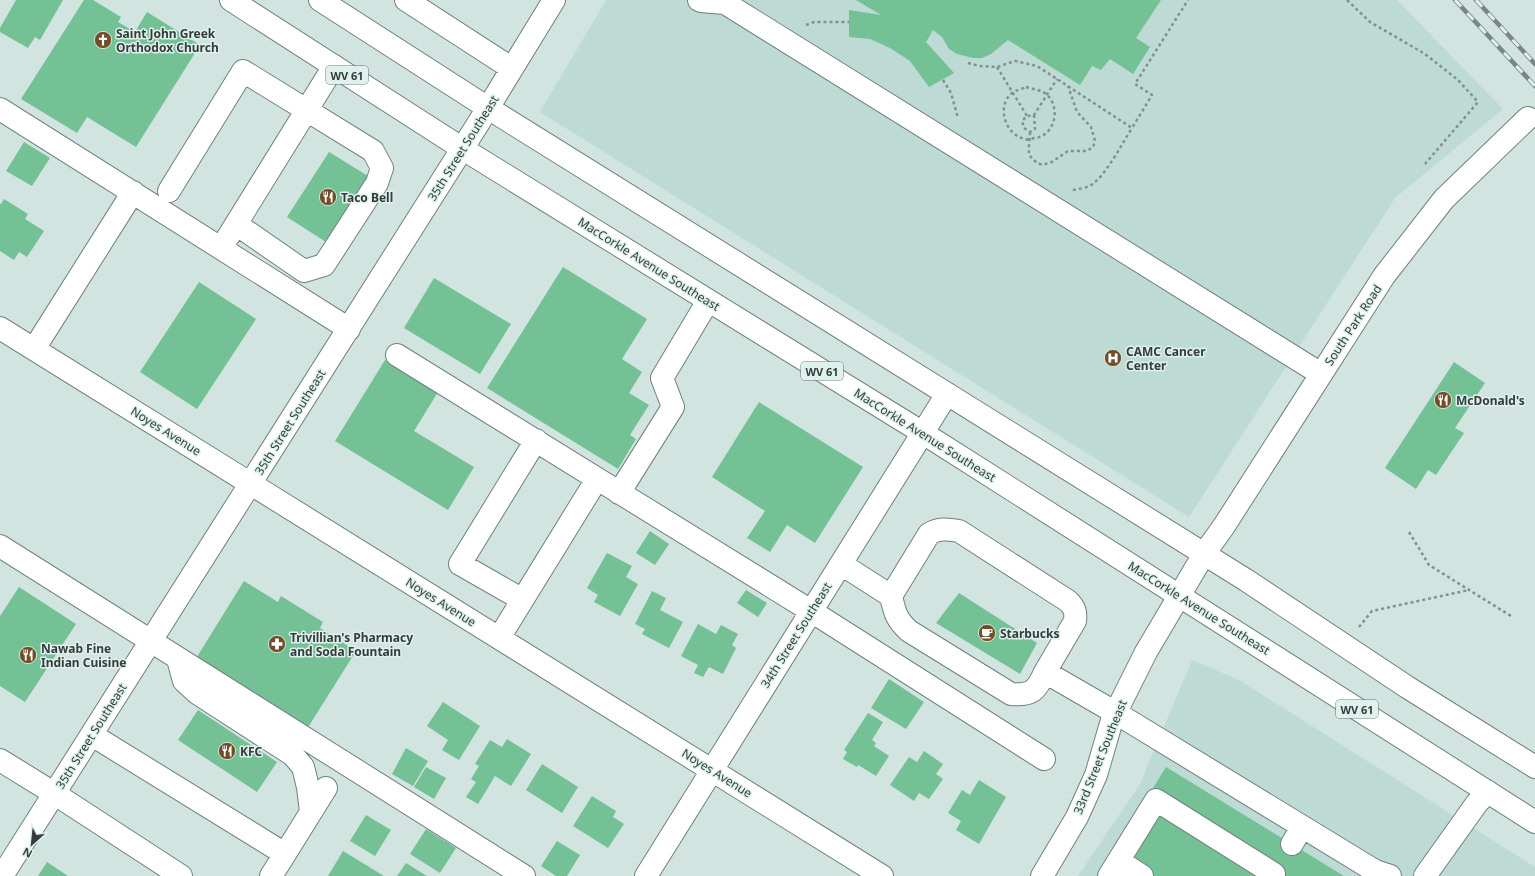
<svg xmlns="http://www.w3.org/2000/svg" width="1535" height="876" font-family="'Noto Sans',sans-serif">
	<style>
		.built { fill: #bedad4 }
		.building { fill: #73c195 }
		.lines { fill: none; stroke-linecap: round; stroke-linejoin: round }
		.minor-casing { stroke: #70817d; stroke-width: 24 }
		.major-casing { stroke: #70817d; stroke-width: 24 }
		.path { stroke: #83908d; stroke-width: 2.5; stroke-dasharray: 3 3; stroke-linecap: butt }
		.minor { stroke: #fff; stroke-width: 22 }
		.major { stroke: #fff; stroke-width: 22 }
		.rail-casing { stroke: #7a8684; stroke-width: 4.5 }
		.rail { stroke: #def1ed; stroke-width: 3; stroke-dasharray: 9; stroke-linecap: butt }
		.labels { text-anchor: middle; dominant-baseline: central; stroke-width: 3; stroke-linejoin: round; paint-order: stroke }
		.shield { fill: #def1ed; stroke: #687270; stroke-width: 1 }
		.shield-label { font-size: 11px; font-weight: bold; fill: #353c3b }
		.poi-label { font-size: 12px; font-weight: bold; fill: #353c3b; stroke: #def1ed; text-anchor: start }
		.street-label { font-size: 12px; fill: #353c3b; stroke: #def1ed }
	</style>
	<rect width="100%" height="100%" fill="#d1e4e0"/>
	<!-- built -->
	<path class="built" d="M606,0H1397L1503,109L1395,198L1189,517L540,112Z
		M1192,660L1239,680L1535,867V876H1078L1140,784Z"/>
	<!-- building -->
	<path class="building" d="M16,0H63L40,40L35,37L28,48L0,32V28Z
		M84,0H93L121,17L118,22L135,32L147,12L200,45L136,147L87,117L77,133L21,99Z
		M856,0H1161L1136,38L1150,47L1133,74L1110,59L1101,70L1092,66L1080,85L1008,40L991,54L982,58H973L957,54L949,49L942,37L933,30L926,42L954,73L929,87L910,61L890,48L870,39L849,37V10L881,15Z
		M24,142L50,158L32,186L6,171Z
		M329,152L368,176L326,242L287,217Z
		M4,199L28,214L25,219L44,231L27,257L19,252L14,260L0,251V204H1Z
		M563,267L647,319L622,359L642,372L629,393L649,405L630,435L636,439L618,469L487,388Z
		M434,278L511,324L480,374L404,328Z
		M199,282L256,319L197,409L140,372Z
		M385,360L438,392L414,431L474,467L448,510L335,441Z
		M1454,362L1485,383L1455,428L1464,433L1436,475L1428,470L1416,489L1385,468Z
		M759,402L863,467L815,543L787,525L770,552L747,538L765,511L712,477Z
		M650,531L669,544L655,565L636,553Z
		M607,553L632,566L626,577L638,584L620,616L594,602L598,595L587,588Z
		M244,581L278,602L281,596L323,622L320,628L356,651L307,729L195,660Z
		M19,587L76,624L25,702L0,686V616Z
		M746,590L767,603L758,617L737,603Z
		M652,591L666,598L660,610L683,622L669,648L642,634L645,629L635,624Z
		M959,593L1037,643L1020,674L936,623Z
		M698,624L716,634L721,625L738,634L732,645L736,648L723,674L709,667L703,677L694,673L698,665L681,656Z
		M889,679L924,702L906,729L871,708Z
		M443,702L480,726L459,760L442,750L448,740L427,726Z
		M198,710L277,762L257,792L178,740Z
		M868,713L883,722L872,740L876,743L874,746L889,756L876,776L858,765L857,767L843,759L847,752L844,750Z
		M507,739L531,754L511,786L495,776L478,804L466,797L476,782L471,779L479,766L475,764L490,740L502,747Z
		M406,748L428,761L413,786L392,774Z
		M924,751L943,764L936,774L943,779L929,799L919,793L914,801L890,785L909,757L917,762Z
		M542,764L578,787L562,813L526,790Z
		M426,767L446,778L434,799L414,787Z
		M1166,767L1344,876H1099Z
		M979,780L1006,797L979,844L956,830L961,821L948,813L962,790L970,795Z
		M592,796L616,811L613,817L624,824L608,848L573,826Z
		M366,815L391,830L375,856L350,841Z
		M426,829L456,848L440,873L410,854Z
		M557,841L580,855L567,876H556L541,866Z
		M343,851L384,876H328Z
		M47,862L68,876H38Z
		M406,863L427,876H397Z"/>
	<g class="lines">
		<defs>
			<path id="minor" d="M406,0L511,68
				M699,0L701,1L725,3
				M722,0L725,3L1321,374
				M488,108L554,0
				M0,109L349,329
				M169,191L243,71L373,151L382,168L377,183L324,265L304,271L236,224
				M228,237L334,66
				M0,328L882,876
				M34,349L133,192
				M397,355L811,611L1044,759
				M619,493L673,407L662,378L708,301
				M0,546L524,876
				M841,564L891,596L929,534C939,528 947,529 959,531L1068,601C1075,608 1076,612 1075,621L1045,672L1116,713L1375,871L1390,876
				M891,596C895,613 896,619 909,631L1011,694C1032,696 1037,690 1045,672
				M521,599L460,564L536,440
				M499,638L597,479
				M178,659L184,681L197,693L293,755L303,767L308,787L311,812
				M92,735L285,854L271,876
				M0,760L55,794L181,876
				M1292,844L1302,827
				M285,854L326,788
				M1119,861L1142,876
				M646,876L947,394
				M1042,876L1077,817L1096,775L1112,720L1146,652L1204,554L1224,526L1384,276L1444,199L1528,118
				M1109,876L1156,800L1274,874L1272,876
				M1425,876L1477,803L1488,792"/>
			<path id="major" d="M231,0L463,149L923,433L1535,822
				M320,0L488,108L1246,580L1407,687L1535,767
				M2,876L488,108"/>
		</defs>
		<!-- minor casing -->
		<use href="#minor" class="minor-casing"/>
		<!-- major casing -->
		<use href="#major" class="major-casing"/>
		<!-- path -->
		<path class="path" d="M1347,0L1370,22L1425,54L1458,80L1478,102L1425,164
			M806,25L814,22H849
			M968,63L979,66L997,67L1015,61L1037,66L1132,128L1152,95L1135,84L1188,0
			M997,67L1027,116
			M943,80L951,93L958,118
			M1026,87C1033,89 1041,90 1046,94C1055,101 1057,116 1052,125C1049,132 1042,138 1034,138C1031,139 1027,140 1025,139C1005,135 996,106 1012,93C1016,90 1022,89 1026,87Z
			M1034,115L1035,129L1030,132L1024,128L1022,121L1027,116L1034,115L1057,79
			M1030,132C1030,150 1023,156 1042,165L1052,162L1068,151H1087L1093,147L1095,141L1091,127L1077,112L1068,86
			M1073,190C1079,189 1086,188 1091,185C1105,177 1123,142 1132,128
			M1409,532L1429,565L1511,616
			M1359,627L1372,611L1469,590"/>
		<!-- minor -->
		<use href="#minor" class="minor"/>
		<!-- major -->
		<use href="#major" class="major"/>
		<defs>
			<path id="rail" d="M1455,0L1535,86
				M1476,0L1535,64"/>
		</defs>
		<!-- rail casing -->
		<use href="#rail" class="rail-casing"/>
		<!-- rail -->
		<use href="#rail" class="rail"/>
	</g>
	<!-- icons -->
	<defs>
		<symbol id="church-disc" viewBox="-11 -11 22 22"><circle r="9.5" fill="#714e27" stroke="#def1ed"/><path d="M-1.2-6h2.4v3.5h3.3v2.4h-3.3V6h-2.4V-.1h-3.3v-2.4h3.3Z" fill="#fff"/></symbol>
		<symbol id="restaurant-disc" viewBox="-11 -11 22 22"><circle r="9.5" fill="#714e27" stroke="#def1ed"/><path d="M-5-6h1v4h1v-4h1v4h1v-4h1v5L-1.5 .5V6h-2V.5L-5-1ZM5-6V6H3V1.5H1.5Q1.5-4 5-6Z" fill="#fff"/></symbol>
		<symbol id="hospital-disc" viewBox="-11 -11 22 22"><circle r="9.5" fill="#714e27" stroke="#def1ed"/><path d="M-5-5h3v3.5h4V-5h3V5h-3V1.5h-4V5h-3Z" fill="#fff"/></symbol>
		<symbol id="cafe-disc" viewBox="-11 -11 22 22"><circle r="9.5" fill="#714e27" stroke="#def1ed"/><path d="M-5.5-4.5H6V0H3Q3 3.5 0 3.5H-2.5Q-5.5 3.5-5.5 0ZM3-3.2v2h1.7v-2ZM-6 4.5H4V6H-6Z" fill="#fff"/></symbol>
		<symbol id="pharmacy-disc" viewBox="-11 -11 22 22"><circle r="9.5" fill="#714e27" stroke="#def1ed"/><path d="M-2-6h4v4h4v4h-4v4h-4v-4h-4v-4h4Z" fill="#fff"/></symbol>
	</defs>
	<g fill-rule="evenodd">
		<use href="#church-disc" x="93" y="30" width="20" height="20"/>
		<use href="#restaurant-disc" x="318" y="187" width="20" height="20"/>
		<use href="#hospital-disc" x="1103" y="348" width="20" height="20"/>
		<use href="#restaurant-disc" x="1433" y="390" width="20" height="20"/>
		<use href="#cafe-disc" x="977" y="623" width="20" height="20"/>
		<use href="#pharmacy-disc" x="267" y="634" width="20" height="20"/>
		<use href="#restaurant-disc" x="18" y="645" width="20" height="20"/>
		<use href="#restaurant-disc" x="217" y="741" width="20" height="20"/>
	</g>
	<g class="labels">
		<!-- shield labels -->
		<g class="shield">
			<rect x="326" y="66" width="42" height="18" rx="3"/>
			<rect x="801" y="362" width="42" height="18" rx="3"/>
			<rect x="1336" y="700" width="42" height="18" rx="3"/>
		</g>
		<g class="shield-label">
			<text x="347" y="75">WV 61</text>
			<text x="822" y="371">WV 61</text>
			<text x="1357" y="709">WV 61</text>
		</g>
		<!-- poi labels -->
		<g class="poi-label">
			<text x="116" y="33">Saint John Greek<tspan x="116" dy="14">Orthodox Church</tspan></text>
			<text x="341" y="197">Taco Bell</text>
			<text x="1126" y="351">CAMC Cancer<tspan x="1126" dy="14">Center</tspan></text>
			<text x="1456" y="400">McDonald's</text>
			<text x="1000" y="633">Starbucks</text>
			<text x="290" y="637">Trivillian's Pharmacy<tspan x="290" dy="14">and Soda Fountain</tspan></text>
			<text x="41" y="648">Nawab Fine<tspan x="41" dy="14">Indian Cuisine</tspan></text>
			<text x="240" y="751">KFC</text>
		</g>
		<!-- street labels -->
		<g class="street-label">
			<text transform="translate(463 148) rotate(-58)">35th Street Southeast</text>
			<text transform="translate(649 264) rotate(32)">MacCorkle Avenue Southeast</text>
			<text transform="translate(1353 325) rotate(-57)">South Park Road</text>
			<text transform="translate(290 422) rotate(-58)">35th Street Southeast</text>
			<text transform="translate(166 431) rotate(32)">Noyes Avenue</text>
			<text transform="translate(925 435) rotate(32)">MacCorkle Avenue Southeast</text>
			<text transform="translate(441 602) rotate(32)">Noyes Avenue</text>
			<text transform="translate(1199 608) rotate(32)">MacCorkle Avenue Southeast</text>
			<text transform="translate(796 635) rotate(-58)">34th Street Southeast</text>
			<text transform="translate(91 736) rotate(-58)">35th Street Southeast</text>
			<text transform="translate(1100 757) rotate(-68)">33rd Street Southeast</text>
			<text transform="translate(717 773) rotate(32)">Noyes Avenue</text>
		</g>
	</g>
	<!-- north arrow -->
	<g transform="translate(32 844) rotate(207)" stroke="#def1ed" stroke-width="3" paint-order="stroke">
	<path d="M0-3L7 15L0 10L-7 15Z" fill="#353c3b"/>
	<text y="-6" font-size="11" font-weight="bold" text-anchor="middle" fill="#353c3b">N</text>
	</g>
</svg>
